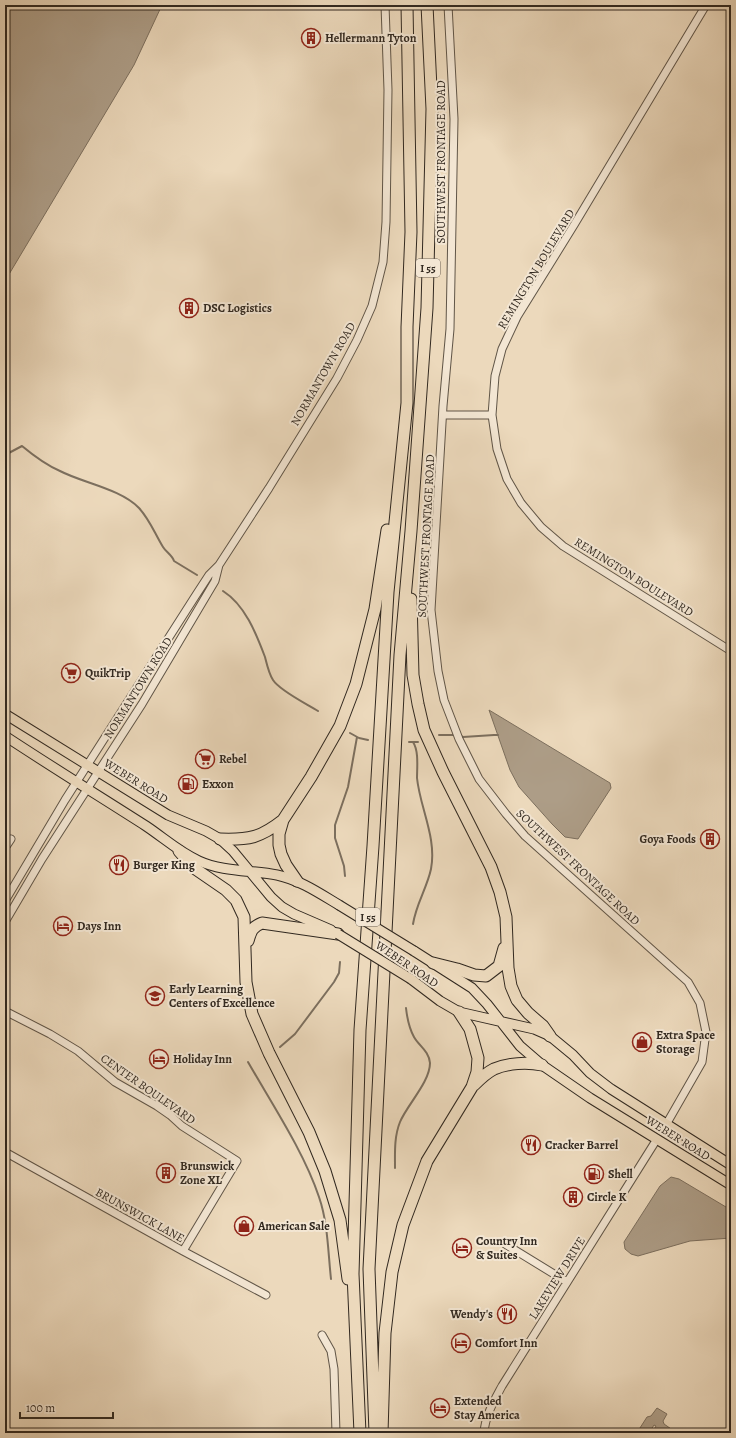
<svg xmlns="http://www.w3.org/2000/svg" width="736" height="1438" font-family="Alegreya,serif">
	<style>
		.water { fill: #ad9d87; stroke: #7c6f5e }
		.lines { fill: none; stroke-linecap: round; stroke-linejoin: round }
		.stream { stroke: #7c6f5e; stroke-width: 2 }
		.minor-casing { stroke: #605547; stroke-width: 9 }
		.major-casing { stroke: #322920; stroke-width: 11 }
		.highway-casing { stroke: #322920; stroke-width: 13 }
		.minor { stroke: #f3e6d3; stroke-width: 7 }
		.major { stroke: #ecd9bc; stroke-width: 9 }
		.highway { stroke: #ecd9bc; stroke-width: 11 }
		.major-bridge-casing { stroke: #322920; stroke-width: 11; stroke-linecap: butt }
		.major-bridge { stroke: #ecd9bc; stroke-width: 9 }
		.labels { text-anchor: middle; dominant-baseline: central; stroke-width: 4; stroke-linejoin: round; paint-order: stroke }
		.shield { fill: #f3e6d3; stroke: #6c6256; stroke-width: 1 }
		.shield-label { font-size: 11px; font-weight: bold; fill: #322920 }
		.poi-label { font-size: 12px; font-weight: bold; fill: #322920; stroke: #f3e6d3; text-anchor: start }
		.street-label { font-size: 12px; fill: #322920; stroke: #f3e6d3 }
	</style>
	<rect width="100%" height="100%" fill="#ecd9bc"/>
	<filter id="stains"><feTurbulence type="fractalNoise" baseFrequency=".005" numOctaves="4"/><feColorMatrix values="0 0 0 0 .2 0 0 0 0 .09 0 0 0 0 .02 0 0 0 .5 -.17"/></filter>
	<radialGradient id="worn" r=".72"><stop offset=".6" stop-color="#630" stop-opacity="0"/><stop offset="1" stop-color="#630" stop-opacity=".3"/></radialGradient>
	<!-- water -->
	<path class="water" d="M5,5H162L134,65L5,281Z
		M489,710L610,783L611,788L578,839L565,837L552,824L519,787L510,770Z
		M671,1177L679,1179L731,1210V1238L690,1241L638,1256L631,1254L625,1249L624,1242L660,1186Z
		M657,1408L667,1414L663,1421L664,1424L677,1433H652L656,1426L654,1425L649,1433H642L638,1431L647,1417L651,1416Z"/>
	<g class="lines">
		<!-- stream -->
		<path class="stream" d="M5,455L22,446C34,456 46,465 60,471C83,483 121,489 139,508C150,520 155,534 163,547C166,552 172,555 174,561L197,575
			M223,591C245,605 256,633 265,657C267,665 269,674 273,680C280,691 307,704 318,711
			M350,733L359,738L368,740
			M439,735H455
			M460,735L463,737L494,735H498
			M409,742H418
			M413,742C419,751 417,768 417,778C420,808 437,838 431,869C427,888 416,904 413,924
			M345,876L344,866L335,838V825L348,787L357,737
			M280,1047L295,1034L334,982L339,973L340,962
			M248,1062C272,1104 304,1152 319,1197C328,1223 328,1252 331,1279
			M395,1168C395,1153 394,1137 400,1122C407,1105 430,1082 430,1063C429,1051 419,1046 414,1037C409,1028 407,1017 406,1008"/>
		<defs>
			<path id="minor" d="M448,5L454,119L450,329L443,406L431,610L438,671L444,700L459,739L479,779L506,814L525,836L688,982L700,1003L706,1032L702,1062L667,1123
				M706,5L574,225L517,317L502,349L495,376L492,415L497,449L507,479L521,503L541,527L563,546L731,651
				M443,415H492
				M5,848L11,839
				M5,901L65,800L196,595L209,575L219,565L269,488L337,378L357,340L372,306L383,262L386,222L388,90L385,5
				M5,922L42,859L142,704L215,581L219,565
				M5,1011L50,1034L78,1051L115,1082L157,1106L170,1115L182,1126L237,1161L183,1251
				M5,1152L183,1251L266,1295
				M505,1244L567,1282
				M322,1335L331,1351L334,1369L336,1433
				M484,1433C485,1416 494,1401 502,1386L657,1139"/>
			<path id="major" d="M5,714L168,815L206,831L220,839L233,851L271,897L282,907L294,914L331,930
				M5,736C52,767 99,796 146,826C164,838 179,852 199,861C223,872 252,870 277,875C300,880 319,893 339,905
				M414,951L472,988L487,1004L520,1046L542,1065L590,1098L731,1185
				M411,979L440,1001L459,1012L534,1029L550,1036L573,1055L590,1073L611,1089L731,1165"/>
			<path id="highway" d="M411,599L413,675L418,704L424,730L443,772L491,867L500,892L506,917L508,968L511,986L517,1000L528,1013L543,1026L550,1036
				M220,839C249,840 260,838 283,820
				M179,851L194,868L226,890L236,900L244,917L246,982L252,1014L269,1053L309,1132L325,1171L340,1220L348,1279
				M297,881L286,865L281,854L279,845V834L283,820L311,777L340,726L356,684L375,609L387,530
				M248,941C251,931 252,927 262,923L338,934
				M433,963L457,969L474,975L486,976L499,966L504,948
				M474,1085C480,1079 486,1073 494,1069C508,1063 527,1062 542,1065
				M360,1433L353,1274L360,1030L373,846L388,592L407,403V327L411,232L407,5
				M375,1433L369,1269L400,655L411,531L427,308L432,109L427,5
				M382,1433L385,1333L392,1272L403,1225L427,1161L472,1087L477,1072L478,1058L470,1029L459,1012"/>
		</defs>
		<!-- minor casing -->
		<use href="#minor" class="minor-casing"/>
		<!-- major casing -->
		<use href="#major" class="major-casing"/>
		<!-- highway casing -->
		<use href="#highway" class="highway-casing"/>
		<!-- minor -->
		<use href="#minor" class="minor"/>
		<!-- major -->
		<use href="#major" class="major"/>
		<!-- highway -->
		<use href="#highway" class="highway"/>
		<defs>
			<path id="major-bridge" d="M339,905L414,951
				M338,934L411,979"/>
		</defs>
		<!-- major-bridge casing -->
		<use href="#major-bridge" class="major-bridge-casing"/>
		<!-- major-bridge -->
		<use href="#major-bridge" class="major-bridge"/>
	</g>
	<!-- icons -->
	<defs>
		<symbol id="building-ring" viewBox="-11 -11 22 22"><circle r="9.5" fill="#f3e6d3" stroke="#8f2418" stroke-width="1.5"/><path d="M-4-6H4V6H1V3H-1V6H-4ZM-2.5-4.3h1.7v1.8h-1.7ZM.8-4.3h1.7v1.8H.8ZM-2.5-1h1.7V.8h-1.7ZM.8-1h1.7V.8H.8Z" fill="#8f2418"/></symbol>
		<symbol id="supermarket-ring" viewBox="-11 -11 22 22"><circle r="9.5" fill="#f3e6d3" stroke="#8f2418" stroke-width="1.5"/><path d="M-6-5.5h2.5l.6 2H6L4.5 2H-2.5L-4.4-4H-6ZM-1.5 3.2a1.3 1.3 0 1 0 .1 0ZM3 3.2a1.3 1.3 0 1 0 .1 0Z" fill="#8f2418"/></symbol>
		<symbol id="fuel-ring" viewBox="-11 -11 22 22"><circle r="9.5" fill="#f3e6d3" stroke="#8f2418" stroke-width="1.5"/><path d="M-5.5-6h7V0h2V4h1.3V-2.5L3-4.5l.8-.8L6-3V5H2.5V1h-1V6h-7ZM-4.2-4.7v3.2H.2V-4.7Z" fill="#8f2418"/></symbol>
		<symbol id="restaurant-ring" viewBox="-11 -11 22 22"><circle r="9.5" fill="#f3e6d3" stroke="#8f2418" stroke-width="1.5"/><path d="M-5-6h1v4h1v-4h1v4h1v-4h1v5L-1.5 .5V6h-2V.5L-5-1ZM5-6V6H3V1.5H1.5Q1.5-4 5-6Z" fill="#8f2418"/></symbol>
		<symbol id="hotel-ring" viewBox="-11 -11 22 22"><circle r="9.5" fill="#f3e6d3" stroke="#8f2418" stroke-width="1.5"/><path d="M-6-4.5h1.5V1H6V5H4.5V3h-9V5H-6ZM-4 0a1.8 1.8 0 1 1 3.6 0ZM.5 0V-2.5h3Q6-2.5 6 0Z" fill="#8f2418"/></symbol>
		<symbol id="school-ring" viewBox="-11 -11 22 22"><circle r="9.5" fill="#f3e6d3" stroke="#8f2418" stroke-width="1.5"/><path d="M0-5L7-2L0 1L-7-2ZM-4 1L0 2.5L4 1V4Q0 6-4 4Z" fill="#8f2418"/></symbol>
		<symbol id="shop-ring" viewBox="-11 -11 22 22"><circle r="9.5" fill="#f3e6d3" stroke="#8f2418" stroke-width="1.5"/><path d="M-5-2.5h2.3a2.7 3.5 0 0 1 5.4 0H5L5.5 6h-11ZM-1.5-2.5h3a1.5 2.3 0 0 0-3 0Z" fill="#8f2418"/></symbol>
	</defs>
	<g fill-rule="evenodd">
		<use href="#building-ring" x="300" y="27" width="22" height="22"/>
		<use href="#building-ring" x="178" y="297" width="22" height="22"/>
		<use href="#supermarket-ring" x="60" y="662" width="22" height="22"/>
		<use href="#supermarket-ring" x="194" y="748" width="22" height="22"/>
		<use href="#fuel-ring" x="177" y="773" width="22" height="22"/>
		<use href="#building-ring" x="699" y="828" width="22" height="22"/>
		<use href="#restaurant-ring" x="108" y="854" width="22" height="22"/>
		<use href="#hotel-ring" x="52" y="915" width="22" height="22"/>
		<use href="#school-ring" x="144" y="985" width="22" height="22"/>
		<use href="#shop-ring" x="631" y="1031" width="22" height="22"/>
		<use href="#hotel-ring" x="148" y="1048" width="22" height="22"/>
		<use href="#restaurant-ring" x="520" y="1134" width="22" height="22"/>
		<use href="#building-ring" x="155" y="1162" width="22" height="22"/>
		<use href="#fuel-ring" x="583" y="1163" width="22" height="22"/>
		<use href="#building-ring" x="562" y="1186" width="22" height="22"/>
		<use href="#shop-ring" x="233" y="1215" width="22" height="22"/>
		<use href="#hotel-ring" x="451" y="1237" width="22" height="22"/>
		<use href="#restaurant-ring" x="496" y="1303" width="22" height="22"/>
		<use href="#hotel-ring" x="450" y="1332" width="22" height="22"/>
		<use href="#hotel-ring" x="429" y="1397" width="22" height="22"/>
	</g>
	<g class="labels">
		<!-- shield labels -->
		<g class="shield">
			<rect x="416" y="259" width="24" height="18" rx="3"/>
			<rect x="356" y="908" width="24" height="18" rx="3"/>
		</g>
		<g class="shield-label">
			<text x="428" y="268">I 55</text>
			<text x="368" y="917">I 55</text>
		</g>
		<!-- poi labels -->
		<g class="poi-label">
			<text x="325" y="38">Hellermann Tyton</text>
			<text x="203" y="308">DSC Logistics</text>
			<text x="85" y="673">QuikTrip</text>
			<text x="219" y="759">Rebel</text>
			<text x="202" y="784">Exxon</text>
			<text x="696" y="839" text-anchor="end">Goya Foods</text>
			<text x="133" y="865">Burger King</text>
			<text x="77" y="926">Days Inn</text>
			<text x="169" y="989">Early Learning<tspan x="169" dy="14">Centers of Excellence</tspan></text>
			<text x="656" y="1035">Extra Space<tspan x="656" dy="14">Storage</tspan></text>
			<text x="173" y="1059">Holiday Inn</text>
			<text x="545" y="1145">Cracker Barrel</text>
			<text x="180" y="1166">Brunswick<tspan x="180" dy="14">Zone XL</tspan></text>
			<text x="608" y="1174">Shell</text>
			<text x="587" y="1197">Circle K</text>
			<text x="258" y="1226">American Sale</text>
			<text x="476" y="1241">Country Inn<tspan x="476" dy="14">&amp; Suites</tspan></text>
			<text x="493" y="1314" text-anchor="end">Wendy's</text>
			<text x="475" y="1343">Comfort Inn</text>
			<text x="454" y="1401">Extended<tspan x="454" dy="14">Stay America</tspan></text>
		</g>
		<!-- street labels -->
		<g class="street-label">
			<text transform="translate(441 162) rotate(-90)">SOUTHWEST FRONTAGE ROAD</text>
			<text transform="translate(536 269) rotate(-59)">REMINGTON BOULEVARD</text>
			<text transform="translate(323 374) rotate(-60)">NORMANTOWN ROAD</text>
			<text transform="translate(426 536) rotate(-87)">SOUTHWEST FRONTAGE ROAD</text>
			<text transform="translate(634 577) rotate(32)">REMINGTON BOULEVARD</text>
			<text transform="translate(138 688) rotate(-58)">NORMANTOWN ROAD</text>
			<text transform="translate(136 781) rotate(32)">WEBER ROAD</text>
			<text transform="translate(578 867) rotate(43)">SOUTHWEST FRONTAGE ROAD</text>
			<text transform="translate(407 964) rotate(34)">WEBER ROAD</text>
			<text transform="translate(148 1089) rotate(35)">CENTER BOULEVARD</text>
			<text transform="translate(678 1138) rotate(32)">WEBER ROAD</text>
			<text transform="translate(140 1215) rotate(29)">BRUNSWICK LANE</text>
			<text transform="translate(557 1278) rotate(-58)">LAKEVIEW DRIVE</text>
		</g>
	</g>
	<!-- margin -->
	<rect width="736" height="1438" fill="none" stroke="#ecd9bc" stroke-width="20"/>
	<rect x="6" y="6" width="724" height="1426" fill="none" stroke="#322920" stroke-width="2"/>
	<rect x="10" y="10" width="716" height="1418" fill="none" stroke="#322920"/>
	<!-- scale -->
	<path d="M20 1412v6h93v-6" fill="none" stroke="#322920" stroke-width="2"/>
	<text x="26" y="1412" font-size="12" fill="#322920" stroke="#f3e6d3" stroke-width="3" paint-order="stroke">100 m</text>
	<rect width="100%" height="100%" filter="url(#stains)"/>
	<rect width="100%" height="100%" fill="url(#worn)"/>
</svg>
